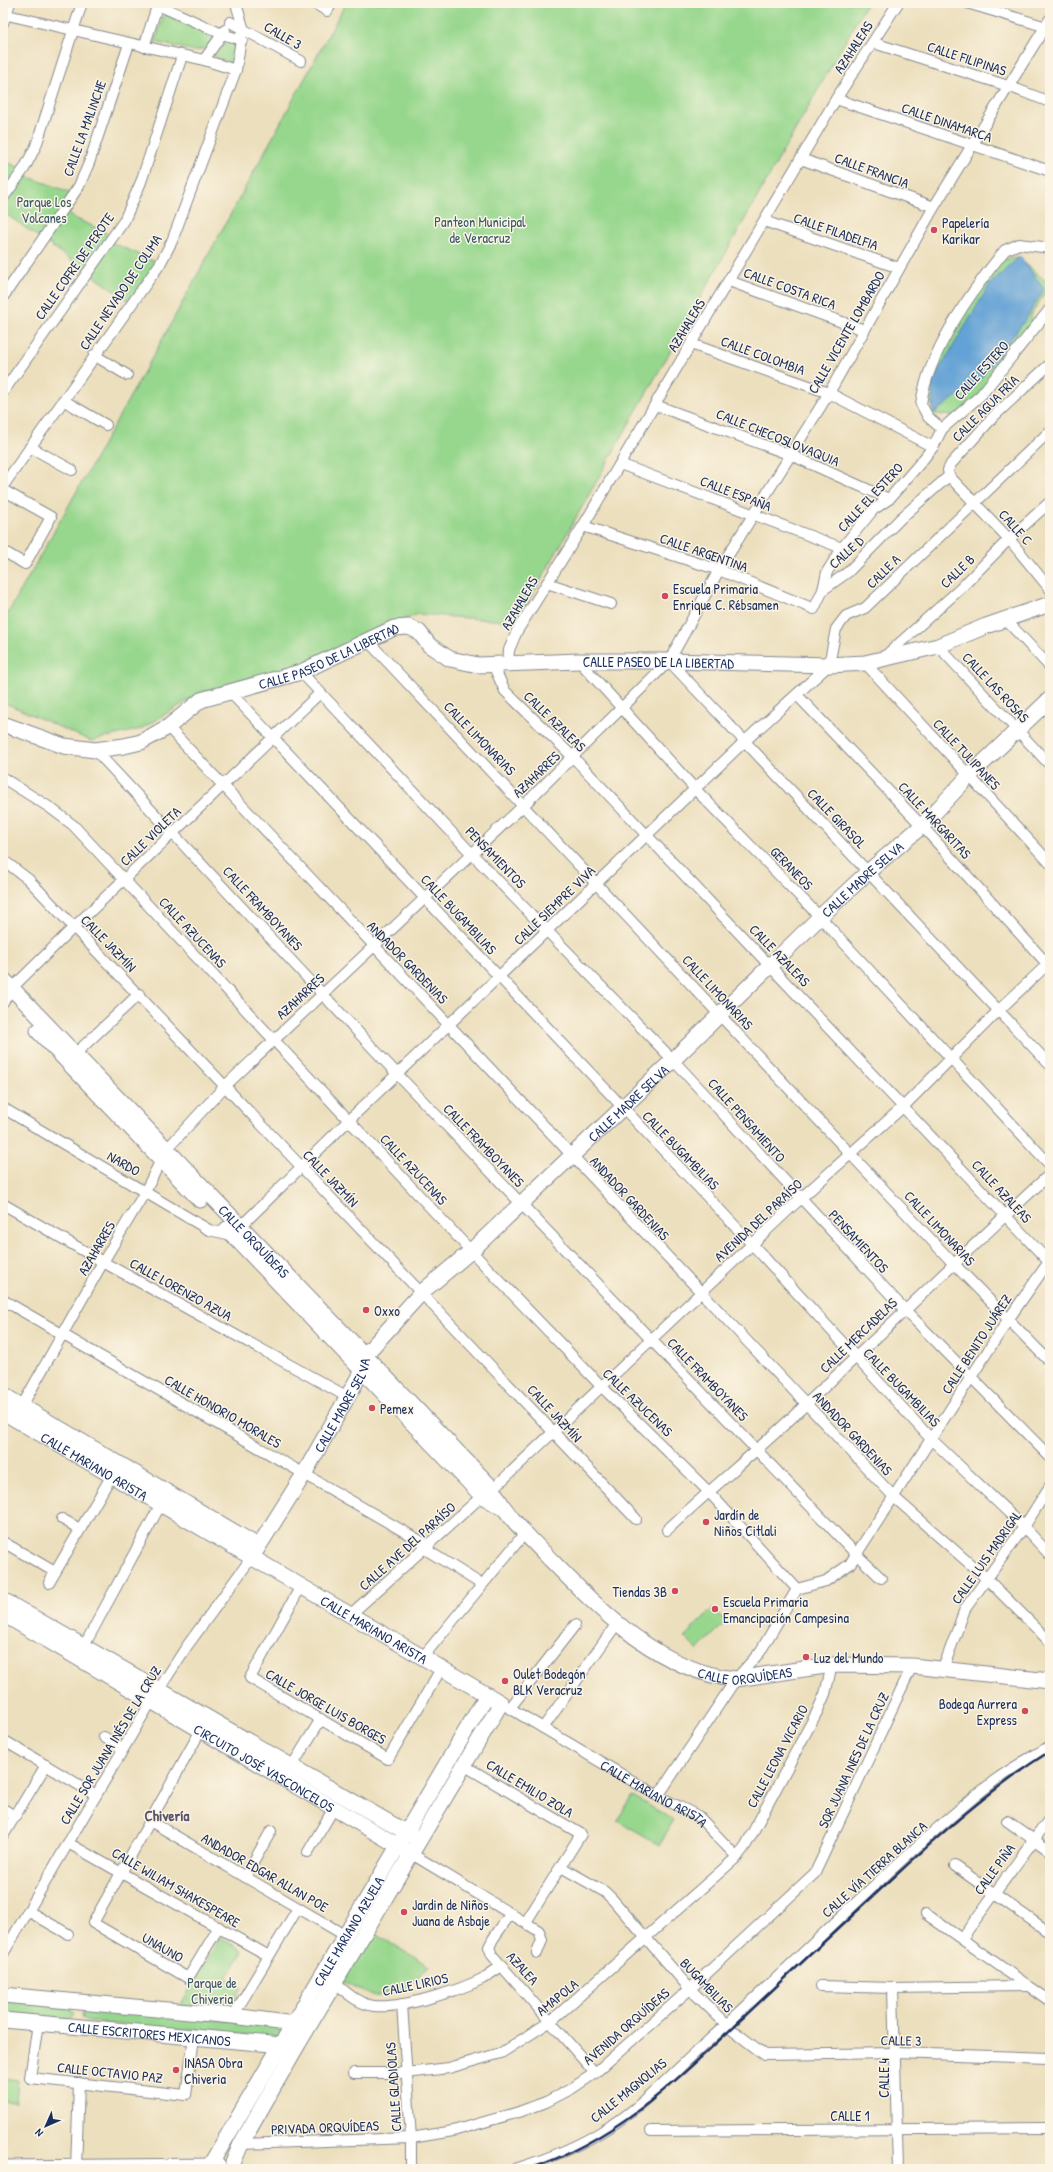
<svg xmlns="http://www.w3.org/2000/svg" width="1053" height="2172" font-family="'Patrick Hand',sans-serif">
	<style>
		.green { fill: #97d78d; stroke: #598376 }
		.water { fill: #64a2d6; stroke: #40689a }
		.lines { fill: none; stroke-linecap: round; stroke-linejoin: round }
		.street-casing { stroke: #84878e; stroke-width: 12 }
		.secondary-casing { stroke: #84878e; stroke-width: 17 }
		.street { stroke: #fff; stroke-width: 10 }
		.secondary { stroke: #fff; stroke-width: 15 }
		.rail { stroke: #1b2f5e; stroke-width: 2.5 }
		.poi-dot { fill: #d1495b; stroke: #fcf5e5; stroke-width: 1.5 }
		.labels { text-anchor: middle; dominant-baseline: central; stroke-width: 3; stroke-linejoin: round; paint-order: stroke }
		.street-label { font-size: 14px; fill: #1b2f5e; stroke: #fcf5e5 }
		.park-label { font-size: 14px; fill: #3a596a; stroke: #fcf5e5 }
		.poi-label { font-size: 14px; fill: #1b2f5e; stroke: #fcf5e5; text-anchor: start }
		.neighbourhood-label { font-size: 15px; font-weight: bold; fill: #5b546d; stroke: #fcf5e5 }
	</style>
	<rect width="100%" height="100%" fill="#fcf5e5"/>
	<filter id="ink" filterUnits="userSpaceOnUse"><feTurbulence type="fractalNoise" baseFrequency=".025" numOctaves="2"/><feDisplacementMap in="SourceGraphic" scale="8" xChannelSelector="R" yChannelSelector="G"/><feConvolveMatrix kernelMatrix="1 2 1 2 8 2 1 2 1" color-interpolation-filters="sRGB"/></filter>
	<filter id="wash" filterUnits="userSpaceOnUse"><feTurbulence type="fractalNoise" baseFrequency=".012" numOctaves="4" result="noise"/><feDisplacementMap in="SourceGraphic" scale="16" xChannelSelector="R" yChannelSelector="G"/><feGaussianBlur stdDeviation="0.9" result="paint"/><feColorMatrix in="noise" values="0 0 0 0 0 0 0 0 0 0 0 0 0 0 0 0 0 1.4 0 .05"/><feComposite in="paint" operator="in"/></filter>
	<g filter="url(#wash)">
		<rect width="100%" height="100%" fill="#ecdfbd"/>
		<!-- green -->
		<path class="green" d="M346,3H867L517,622L418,614L302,666L202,692L141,729L91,741L3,702V622L157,349Z
			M164,14L216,34L209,47L195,51L155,42Z
			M228,40L239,43L233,65L214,56Z
			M3,161L24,169L29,177L69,192L70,216L101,230L113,238L111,242L160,264L132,303L3,212Z
			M1019,258L1050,285L1031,315L1034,328L961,417L935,414L926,388L960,314L1003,259Z
			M713,1608L726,1622L697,1650L684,1637Z
			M632,1796L674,1820L659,1845L617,1821Z
			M373,1933L429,1966L406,1988L375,1996L343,1981Z
			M220,1937L243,1951L227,1978L242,1988L228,2010L180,2006Z
			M3,2001L68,2006L74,2013L71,2018L67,2019L3,2014Z
			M85,2008L281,2026L282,2038L90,2022L83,2018L82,2013Z
			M3,2078L18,2080L16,2102L3,2101Z"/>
		<!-- water -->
		<path class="water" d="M1020,256L1044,289L1026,319L980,379L933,414L932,382L990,284Z"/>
	</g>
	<g filter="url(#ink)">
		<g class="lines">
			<defs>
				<g id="street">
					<path d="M314,3L327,11L332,3"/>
					<path d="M967,3L1050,28"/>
					<path d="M158,5L222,34L242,40"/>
					<path d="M3,14L204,60L236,70"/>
					<path d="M230,22L301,61"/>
					<path d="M3,23L10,3"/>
					<path d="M874,43L1008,86L1050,102"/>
					<path d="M144,47L158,3"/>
					<path d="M204,60L225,30"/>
					<path d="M836,99L1050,171"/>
					<path d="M801,159L934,207"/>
					<path d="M3,198L24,169L36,146L82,3"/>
					<path d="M764,221L899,268"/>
					<path d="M729,281L864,330"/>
					<path d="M3,297L79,186L89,163L129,44"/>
					<path d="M691,344L829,393L933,447"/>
					<path d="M94,355L127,375"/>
					<path d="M3,392L124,221L141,182L182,56"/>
					<path d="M63,400L106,425"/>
					<path d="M655,405L791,455L889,499"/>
					<path d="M942,429L928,417L921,404C928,352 972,290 1005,250L1019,244L1050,248"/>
					<path d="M30,447L72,470"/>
					<path d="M620,464L842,548"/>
					<path d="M949,476L948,470L951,464L994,416L1050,364"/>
					<path d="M949,476L1009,539L1050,589"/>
					<path d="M3,486L160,264L172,241L236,70L243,27L237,7"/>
					<path d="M3,490L51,517L25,564L3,551"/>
					<path d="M583,526L719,570L814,609L823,590L848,572L901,518L949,476"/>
					<path d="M547,583L611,604"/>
					<path d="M823,590L827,572L842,548L873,510L889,499L921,462L933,447L942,429L981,395L1050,309"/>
					<path d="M1005,619L1050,667"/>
					<path d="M367,640L953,1263L1050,1362"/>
					<path d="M938,646L1050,765"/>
					<path d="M883,658L960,589L1009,539L1050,502"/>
					<path d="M579,661L696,790L820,917L1050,1165"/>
					<path d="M669,661L1050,1065"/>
					<path d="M865,663L1050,863"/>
					<path d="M493,665L505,691L573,757L1050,1263"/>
					<path d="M508,665L509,650L517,631L583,526L836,99L898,3"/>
					<path d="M301,672L472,854L673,1060L905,1310L1050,1457"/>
					<path d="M229,691L752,1244L931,1439L1024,1527L1050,1555"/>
					<path d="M797,695L922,826L1050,967"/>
					<path d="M168,727L895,1498L986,1578L1050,1642"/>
					<path d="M95,750L398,1075L857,1555L881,1578"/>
					<path d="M3,778L49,807L73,825L471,1251L602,1387L708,1491L797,1589"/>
					<path d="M3,860L28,879L636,1519"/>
					<path d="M3,1002L12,988L74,927L320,693"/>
					<path d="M75,1054L139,994"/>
					<path d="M3,1108L209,1230L232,1235L349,1120L745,741L829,665L836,629L846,616L865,608L1050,431"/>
					<path d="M3,1204L103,1262L346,1396"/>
					<path d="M3,1300L429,1546"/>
					<path d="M22,1406L103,1262L145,1192L166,1150L224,1087L524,805L669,661L719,570L829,393L934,207L1050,19"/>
					<path d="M62,1519L80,1529"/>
					<path d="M667,1530C705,1494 745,1461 784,1425C873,1342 960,1257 1050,1174"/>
					<path d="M3,1542L55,1572"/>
					<path d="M425,1549L481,1584"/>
					<path d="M49,1583L112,1475"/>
					<path d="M301,1586L250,1678L388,1759L441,1669"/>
					<path d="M350,1615L482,1496L493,1489L800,1199L904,1106L999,1010L1050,962"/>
					<path d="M84,1646L161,1504"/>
					<path d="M422,1658L525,1533"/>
					<path d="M943,1669L965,1609L1024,1527L1050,1486"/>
					<path id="s1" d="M501,1703L658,1796L698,1816L737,1857"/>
					<path d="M510,1708L575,1625"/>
					<path d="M543,1728L618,1622"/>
					<path d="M201,1730L93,1923L188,1978L219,1927"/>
					<path d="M104,1737L123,1749"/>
					<path d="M3,1740L96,1795"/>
					<path d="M292,1766L321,1719"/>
					<path d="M465,1766L581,1834L526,1922"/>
					<path d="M658,1796L736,1679L760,1652L797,1589L826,1581L850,1564L1008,1320L1050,1260"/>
					<path d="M3,1809L15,1816"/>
					<path d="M150,1821L346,1936"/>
					<path d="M1007,1821L1050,1851"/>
					<path d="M3,1836L46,1765"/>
					<path d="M68,1843L269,1956"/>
					<path d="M308,1852L334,1808"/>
					<path d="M412,1854L539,1931L542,1940L537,1953"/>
					<path d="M955,1866L1050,1933"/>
					<path d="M561,1867L605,1892L613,1900L690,1989L731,2029L765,2055L896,2053L1050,2058"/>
					<path d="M245,1877L271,1831"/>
					<path d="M28,1911L68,1934"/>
					<path d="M511,1913L493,1939L489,1947L492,1955L595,2073"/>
					<path d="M926,1914L1050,2001"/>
					<path d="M962,1938L1050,1818"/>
					<path d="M3,1954L152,1700L187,1646L252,1557"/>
					<path d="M335,1983C347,1993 358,2004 374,2006C401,2009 458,1991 482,1979C489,1975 495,1970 502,1966"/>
					<path d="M821,1986L893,1988L1027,1986"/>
					<path d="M893,1988L898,2169"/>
					<path d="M402,2004L411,2138V2169"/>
					<path d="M233,2016L298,1908"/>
					<path d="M38,2023L30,2078L186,2095L194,2037"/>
					<path d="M354,2073H406L449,2068L501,2053L551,2021L737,1857L746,1845L817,1712L825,1694L832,1665"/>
					<path d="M651,2131L1050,2128"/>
					<path d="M241,2144L411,2138L453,2131L519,2112L546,2102L571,2089L595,2073L690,1989L815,1873L912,1666"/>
					<path d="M76,2168L79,2083"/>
					<path d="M515,2169C548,2159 580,2146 609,2127C645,2105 676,2069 708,2041C804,1956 893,1861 994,1781C1011,1768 1032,1757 1050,1746"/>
				</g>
				<g id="secondary">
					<path id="s2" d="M3,724L64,746L95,750L124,746L141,742L168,727L201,700L301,672L394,628L409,627L419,632L429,645L450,659L478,665L579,661H669L829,665L865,663L938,646L986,626L1050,604"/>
					<path id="s3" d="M3,979L493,1489C506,1516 528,1536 548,1557C599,1609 659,1672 736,1679L832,1665L912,1666L1050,1681"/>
					<path d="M38,1031L200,1200"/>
					<path d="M227,1229L482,1496L501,1507"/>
					<path d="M3,1395L258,1546"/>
					<path id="s4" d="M3,1412L501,1703L294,2051L241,2144L233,2163"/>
					<path id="s5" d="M252,1557L304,1474L362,1371L365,1355L422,1292L471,1251L673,1060L820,917L869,871L922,826L968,777L1050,699"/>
					<path d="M3,1600L416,1838"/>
					<path id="s6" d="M3,1614L407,1851"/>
					<path d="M3,1995L233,2016L294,2024L302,2027"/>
					<path id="s7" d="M3,2020L282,2045L290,2050"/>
					<path id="s8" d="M209,2167L487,1695"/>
					<path d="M3,2168L218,2166"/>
				</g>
			</defs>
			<!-- street casing -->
			<use href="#street" class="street-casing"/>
			<!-- secondary casing -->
			<use href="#secondary" class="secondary-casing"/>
			<!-- street -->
			<use href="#street" class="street"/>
			<!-- secondary -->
			<use href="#secondary" class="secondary"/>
			<!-- rail -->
			<path class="rail" d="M529,2169C620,2139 681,2076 749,2012C798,1966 846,1921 895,1876C944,1831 993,1787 1050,1751"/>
		</g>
	</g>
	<!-- markers -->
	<g class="poi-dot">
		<circle cx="934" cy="230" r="4"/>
		<circle cx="665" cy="596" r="4"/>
		<circle cx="366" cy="1310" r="4"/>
		<circle cx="372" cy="1408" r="4"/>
		<circle cx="706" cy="1522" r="4"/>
		<circle cx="675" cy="1591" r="4"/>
		<circle cx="715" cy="1609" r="4"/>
		<circle cx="806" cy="1657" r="4"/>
		<circle cx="505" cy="1681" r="4"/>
		<circle cx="1025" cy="1711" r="4"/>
		<circle cx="404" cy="1912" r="4"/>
		<circle cx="176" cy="2070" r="4"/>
	</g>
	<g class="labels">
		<!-- street labels -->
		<g class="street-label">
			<text transform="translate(283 35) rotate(30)">CALLE 3</text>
			<text transform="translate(853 47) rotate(-57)">AZAHALEAS</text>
			<text transform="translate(967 58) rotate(18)">CALLE FILIPINAS</text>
			<text transform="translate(947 122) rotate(19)">CALLE DINAMARCA</text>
			<text transform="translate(84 128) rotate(-70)">CALLE LA MALINCHE</text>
			<text transform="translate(872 170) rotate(20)">CALLE FRANCIA</text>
			<text transform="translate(836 231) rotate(19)">CALLE FILADELFIA</text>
			<text transform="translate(74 266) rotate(-55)">CALLE COFRE DE PEROTE</text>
			<text transform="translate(790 288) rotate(20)">CALLE COSTA RICA</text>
			<text transform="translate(120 292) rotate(-56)">CALLE NEVADO DE COLIMA</text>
			<text transform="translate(686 325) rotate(-59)">AZAHALEAS</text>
			<text transform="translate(846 332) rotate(-60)">CALLE VICENTE LOMBARDO</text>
			<text transform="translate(763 355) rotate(20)">CALLE COLOMBIA</text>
			<text transform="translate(981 370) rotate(-48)">CALLE ESTERO</text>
			<text transform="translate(985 408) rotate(-45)">CALLE AGUA FRÍA</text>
			<text transform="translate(778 437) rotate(22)">CALLE CHECOSLOVAQUIA</text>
			<text transform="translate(736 493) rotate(21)">CALLE ESPAÑA</text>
			<text transform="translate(870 497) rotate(-47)">CALLE EL ESTERO</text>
			<text transform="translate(1016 527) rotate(48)">CALLE C</text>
			<text transform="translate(704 552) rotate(19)">CALLE ARGENTINA</text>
			<text transform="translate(846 552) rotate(-42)">CALLE D</text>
			<text transform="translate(883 571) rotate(-45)">CALLE A</text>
			<text transform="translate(957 571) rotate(-44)">CALLE B</text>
			<text transform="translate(519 603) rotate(-60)">AZAHALEAS</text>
			<text stroke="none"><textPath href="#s2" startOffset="352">CALLE PASEO DE LA LIBERTAD</textPath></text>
			<text stroke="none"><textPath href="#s2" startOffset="700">CALLE PASEO DE LA LIBERTAD</textPath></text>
			<text transform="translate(996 687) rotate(47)">CALLE LAS ROSAS</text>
			<text transform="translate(555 721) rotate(44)">CALLE AZALEAS</text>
			<text transform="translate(480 738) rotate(46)">CALLE LIMONARIAS</text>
			<text transform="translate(967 754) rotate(47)">CALLE TULIPANES</text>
			<text transform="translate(536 774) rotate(-44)">AZAHARRES</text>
			<text transform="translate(837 818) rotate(46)">CALLE GIRASOL</text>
			<text transform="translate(935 820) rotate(47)">CALLE MARGARITAS</text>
			<text transform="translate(150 836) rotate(-44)">CALLE VIOLETA</text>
			<text transform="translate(496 857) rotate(46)">PENSAMIENTOS</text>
			<text transform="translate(792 868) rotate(46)">GERANEOS</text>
			<text stroke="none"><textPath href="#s5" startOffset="921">CALLE MADRE SELVA</textPath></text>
			<text transform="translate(554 905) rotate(-44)">CALLE SIEMPRE VIVA</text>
			<text transform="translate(263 908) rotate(47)">CALLE FRAMBOYANES</text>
			<text transform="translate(459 914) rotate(47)">CALLE BUGAMBILIAS</text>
			<text transform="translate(193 932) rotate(47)">CALLE AZUCENAS</text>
			<text transform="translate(109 943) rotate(46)">CALLE JAZMÍN</text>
			<text transform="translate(780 955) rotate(46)">CALLE AZALEAS</text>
			<text transform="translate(408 962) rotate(46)">ANDADOR GARDENIAS</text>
			<text transform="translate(718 992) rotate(47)">CALLE LIMONARIAS</text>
			<text transform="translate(300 996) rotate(-43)">AZAHARRES</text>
			<text stroke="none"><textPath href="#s5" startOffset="597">CALLE MADRE SELVA</textPath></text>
			<text transform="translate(747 1120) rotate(48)">CALLE PENSAMIENTO</text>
			<text transform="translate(484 1145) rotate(46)">CALLE FRAMBOYANES</text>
			<text transform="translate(681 1150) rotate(46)">CALLE BUGAMBILIAS</text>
			<text transform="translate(124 1163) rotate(30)">NARDO</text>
			<text transform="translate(414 1169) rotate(47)">CALLE AZUCENAS</text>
			<text transform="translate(331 1178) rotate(46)">CALLE JAZMÍN</text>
			<text transform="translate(1002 1191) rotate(47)">CALLE AZALEAS</text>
			<text transform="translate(630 1198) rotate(47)">ANDADOR GARDENIAS</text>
			<text transform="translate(758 1220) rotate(-43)">AVENIDA DEL PARAÍSO</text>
			<text transform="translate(940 1228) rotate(47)">CALLE LIMONARIAS</text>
			<text transform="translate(859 1241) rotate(47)">PENSAMIENTOS</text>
			<text stroke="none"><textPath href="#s3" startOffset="363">CALLE ORQUÍDEAS</textPath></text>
			<text transform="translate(96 1248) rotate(-60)">AZAHARRES</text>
			<text transform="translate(181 1289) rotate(29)">CALLE LORENZO AZUA</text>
			<text transform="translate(858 1335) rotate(-44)">CALLE MERCADELAS</text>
			<text transform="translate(976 1344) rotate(-57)">CALLE BENITO JUÁREZ</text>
			<text transform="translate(708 1379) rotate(46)">CALLE FRAMBOYANES</text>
			<text transform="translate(902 1387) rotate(46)">CALLE BUGAMBILIAS</text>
			<text transform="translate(638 1402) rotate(44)">CALLE AZUCENAS</text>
			<text stroke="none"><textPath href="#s5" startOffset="177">CALLE MADRE SELVA</textPath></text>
			<text transform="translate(223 1411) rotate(30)">CALLE HONORIO MORALES</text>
			<text transform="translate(555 1413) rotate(47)">CALLE JAZMÍN</text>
			<text transform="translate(853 1433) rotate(47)">ANDADOR GARDENIAS</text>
			<text stroke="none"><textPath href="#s4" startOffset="106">CALLE MARIANO ARISTA</textPath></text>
			<text transform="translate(407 1546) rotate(-42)">CALLE AVE DEL PARAÍSO</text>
			<text transform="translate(986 1557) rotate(-55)">CALLE LUIS MADRIGAL</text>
			<text stroke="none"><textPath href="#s4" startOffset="430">CALLE MARIANO ARISTA</textPath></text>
			<text stroke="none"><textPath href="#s3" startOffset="1033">CALLE ORQUÍDEAS</textPath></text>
			<text transform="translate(326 1706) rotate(30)">CALLE JORGE LUIS BORGES</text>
			<text transform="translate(110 1745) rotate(-59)">CALLE SOR JUANA INÉS DE LA CRUZ</text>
			<text transform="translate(777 1756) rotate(-62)">CALLE LEONA VICARIO</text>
			<text transform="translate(853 1760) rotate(-65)">SOR JUANA INES DE LA CRUZ</text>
			<text stroke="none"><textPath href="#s6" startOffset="303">CIRCUITO JOSÉ VASCONCELOS</textPath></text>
			<text transform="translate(530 1788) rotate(31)">CALLE EMILIO ZOLA</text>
			<text stroke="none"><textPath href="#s1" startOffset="178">CALLE MARIANO ARISTA</textPath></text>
			<text transform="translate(874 1869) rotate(-42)">CALLE VÍA TIERRA BLANCA</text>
			<text transform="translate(994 1869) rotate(-54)">CALLE PIÑA</text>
			<text transform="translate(265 1872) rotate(30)">ANDADOR EDGAR ALLAN POE</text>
			<text transform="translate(176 1887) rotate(30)">CALLE WILIAM SHAKESPEARE</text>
			<text stroke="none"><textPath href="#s8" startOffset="274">CALLE MARIANO AZUELA</textPath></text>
			<text transform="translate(163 1947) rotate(30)">UNAUNO</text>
			<text transform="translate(523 1968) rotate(48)">AZALEA</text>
			<text transform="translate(415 1984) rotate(-12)">CALLE LIRIOS</text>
			<text transform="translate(707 1985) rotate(46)">BUGAMBILIAS</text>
			<text transform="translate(557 1997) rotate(-39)">AMAPOLA</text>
			<text transform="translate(626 2026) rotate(-41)">AVENIDA ORQUÍDEAS</text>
			<text stroke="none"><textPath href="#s7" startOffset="147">CALLE ESCRITORES MEXICANOS</textPath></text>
			<text transform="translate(901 2040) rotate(1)">CALLE 3</text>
			<text transform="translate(110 2072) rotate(6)">CALLE OCTAVIO PAZ</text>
			<text transform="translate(883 2078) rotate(-90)">CALLE 4</text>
			<text transform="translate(393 2087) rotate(-94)">CALLE GLADIOLAS</text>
			<text transform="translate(628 2090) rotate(-39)">CALLE MAGNOLIAS</text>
			<text x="850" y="2115">CALLE 1</text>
			<text transform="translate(325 2127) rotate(-2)">PRIVADA ORQUÍDEAS</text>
		</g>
		<!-- park labels -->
		<g class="park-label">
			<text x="44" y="201">Parque Los<tspan x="44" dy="16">Volcanes</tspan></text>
			<text x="480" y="221">Panteon Municipal<tspan x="480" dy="16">de Veracruz</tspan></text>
			<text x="212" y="1982">Parque de<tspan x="212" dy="16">Chiveria</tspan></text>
		</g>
		<!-- poi labels -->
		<g class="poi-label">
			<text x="942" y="222">Papelería<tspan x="942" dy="16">Karikar</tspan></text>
			<text x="673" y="588">Escuela Primaria<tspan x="673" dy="16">Enrique C. Rébsamen</tspan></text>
			<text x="374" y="1310">Oxxo</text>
			<text x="380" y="1408">Pemex</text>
			<text x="714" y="1514">Jardín de<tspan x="714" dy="16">Niños Citlali</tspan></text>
			<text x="667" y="1591" text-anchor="end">Tiendas 3B</text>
			<text x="723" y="1601">Escuela Primaria<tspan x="723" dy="16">Emancipación Campesina</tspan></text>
			<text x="814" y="1657">Luz del Mundo</text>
			<text x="513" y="1673">Oulet Bodegón<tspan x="513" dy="16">BLK Veracruz</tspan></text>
			<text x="1017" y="1703" text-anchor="end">Bodega Aurrera<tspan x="1017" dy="16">Express</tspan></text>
			<text x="412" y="1904">Jardin de Niños<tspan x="412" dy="16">Juana de Asbaje</tspan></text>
			<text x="184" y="2062">INASA Obra<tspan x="184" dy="16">Chiveria</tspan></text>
		</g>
		<!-- neighbourhood labels -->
		<g class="neighbourhood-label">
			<text x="167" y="1815">Chivería</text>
		</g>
	</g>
	<!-- margin -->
	<rect width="1053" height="2172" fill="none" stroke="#fcf5e5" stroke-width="16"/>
	<!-- north arrow -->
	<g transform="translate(46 2126) rotate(225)" stroke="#fcf5e5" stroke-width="3" paint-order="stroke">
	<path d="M0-3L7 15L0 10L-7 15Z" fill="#1b2f5e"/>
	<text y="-6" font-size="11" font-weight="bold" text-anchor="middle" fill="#1b2f5e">N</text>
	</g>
</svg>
